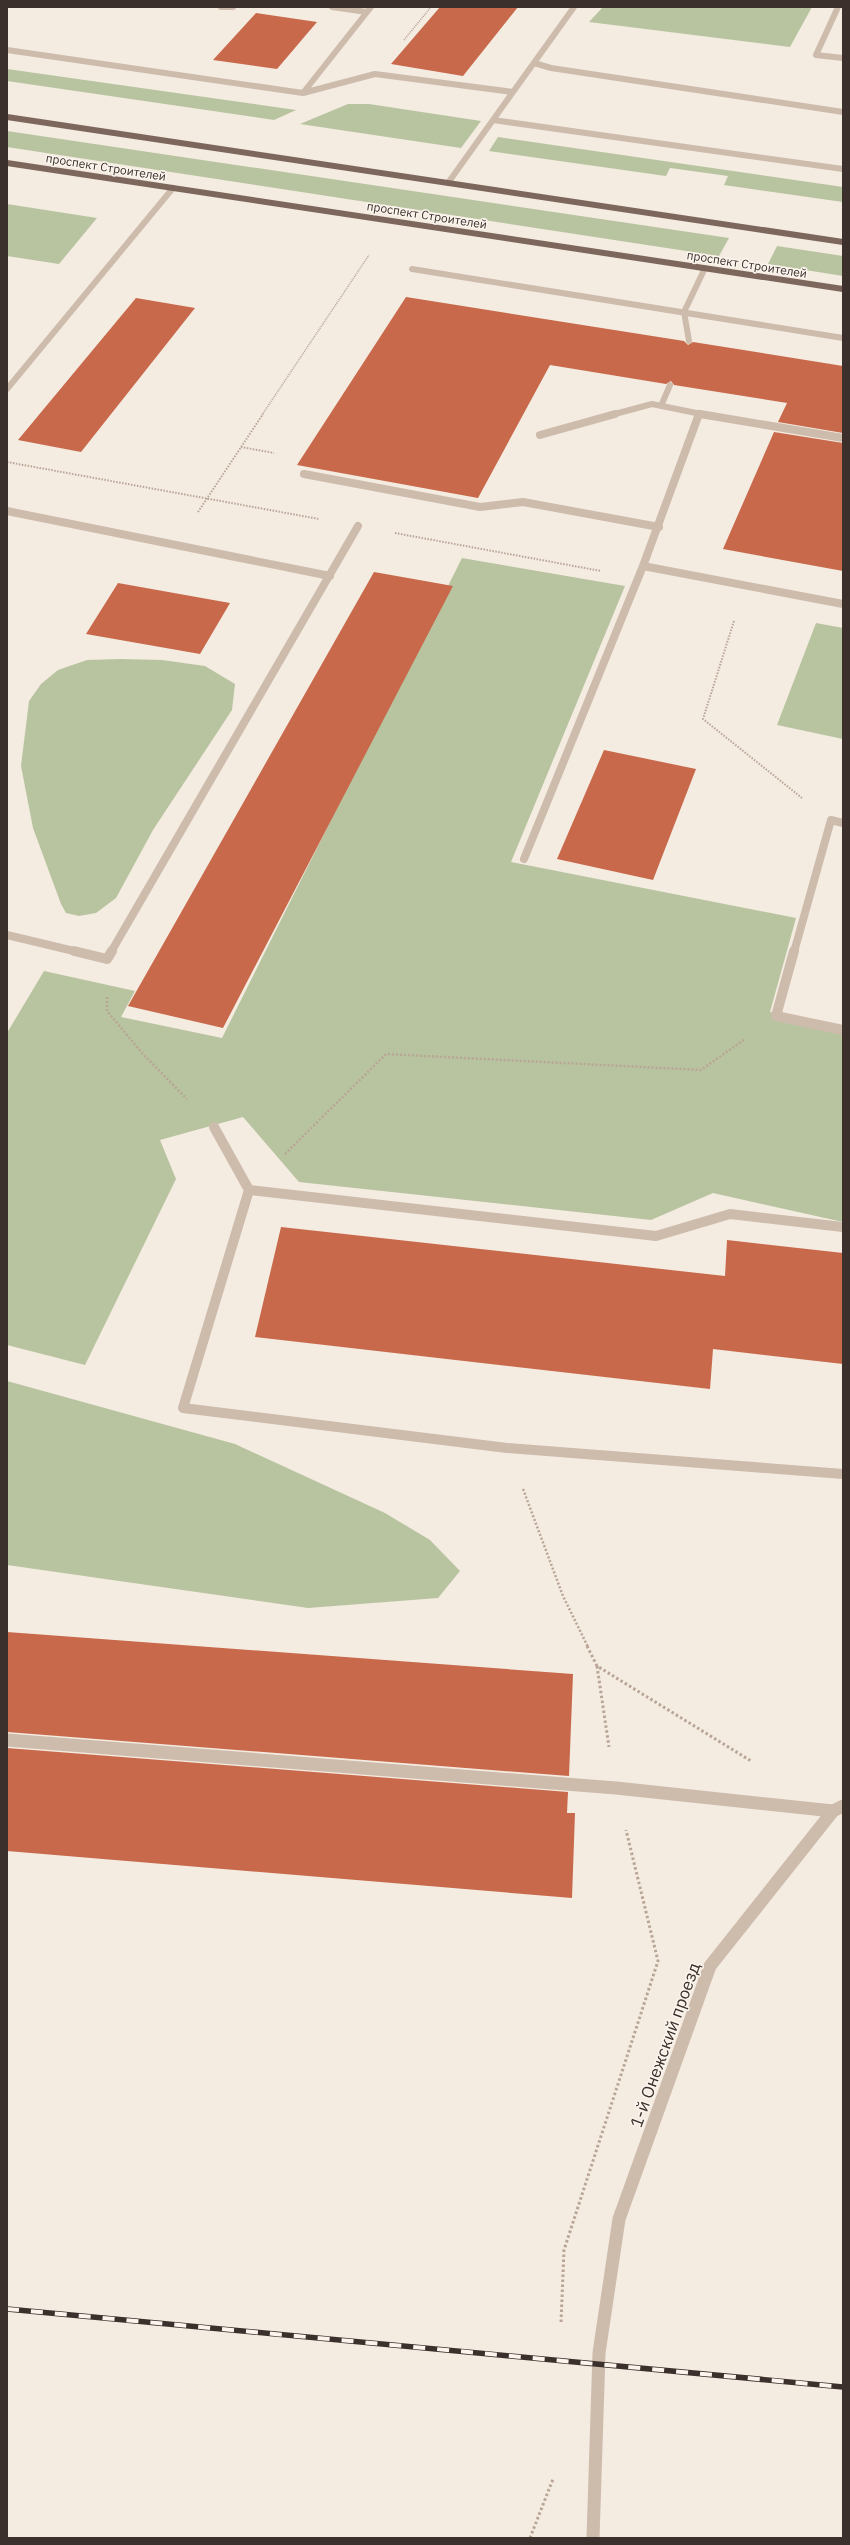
<svg xmlns="http://www.w3.org/2000/svg" width="850" height="2545" font-family="'IBM Plex Sans',sans-serif">
	<style>
		.green { fill: #b8c4a0 }
		.building { fill: #c8694b }
		.lines { fill: none; stroke-linecap: round; stroke-linejoin: round }
		.path-far3 { stroke: #b9a596; stroke-width: 1.5; stroke-dasharray: 1 1; stroke-linecap: butt }
		.path-far2 { stroke: #b9a596; stroke-width: 2; stroke-dasharray: 1.5 1.5; stroke-linecap: butt }
		.path-far1 { stroke: #b9a596; stroke-width: 2.5; stroke-dasharray: 2 2; stroke-linecap: butt }
		.path { stroke: #b9a596; stroke-width: 3; stroke-dasharray: 2.5 2.5; stroke-linecap: butt }
		.service-far3 { stroke: #cdbbac; stroke-width: 6 }
		.service-far2 { stroke: #cdbbac; stroke-width: 8 }
		.service-far1 { stroke: #cdbbac; stroke-width: 10 }
		.service { stroke: #cdbbac; stroke-width: 13 }
		.minor { stroke: #cdbbac; stroke-width: 13 }
		.primary { stroke: #7d675c; stroke-width: 6 }
		.rail-casing { stroke: #3b302b; stroke-width: 5.5 }
		.rail { stroke: #fbf5ee; stroke-width: 4; stroke-dasharray: 12; stroke-linecap: butt }
		.labels { text-anchor: middle; dominant-baseline: central; stroke-width: 3; stroke-linejoin: round; paint-order: stroke }
		.far-street-label { font-size: 12px; fill: #3b302b; stroke: #fbf5ee }
		.near-street-label { font-size: 17px; fill: #3b302b; stroke: #fbf5ee }
	</style>
	<rect width="100%" height="100%" fill="#f4ebe1"/>
	<!-- green -->
	<path class="green" d="M608,7H812L790,47L589,22L602,8Z
		M7,69L296,110L274,120L7,81Z
		M348,104H369L481,121L461,148L300,124Z
		M7,131L729,238L719,256L7,147Z
		M498,137L843,187V202L724,185L728,176L670,168L666,176L489,151Z
		M7,204L97,218L59,264L7,256Z
		M777,246L843,256V276L768,264Z
		M462,558L625,586L511,862L796,918L770,1012L843,1027V1222L713,1193L651,1220L299,1182L243,1117L160,1140L176,1179L85,1365L7,1345V1033L44,971L135,991L121,1017L222,1038Z
		M816,623L843,628V739L777,725Z
		M120,659L162,660L205,666L235,684L232,710L153,830L116,898L96,913L79,916L66,913L61,904L33,828L21,766L29,701L41,684L58,670L87,660Z
		M7,1381L235,1444L385,1513L430,1540L460,1571L438,1598L308,1608L7,1565Z"/>
	<!-- building -->
	<path class="building" d="M440,7H518L463,76L391,64Z
		M256,13L317,22L277,69L213,60Z
		M406,297L684,341L688,345L693,342L843,366V433L778,422L787,403L674,385L671,381L666,384L550,365L478,498L297,465Z
		M136,298L195,308L81,452L18,440Z
		M774,432L843,443V571L723,549Z
		M374,572L453,586L223,1028L128,1006Z
		M118,583L230,603L200,654L86,634Z
		M604,750L696,769L653,880L557,859Z
		M281,1227L725,1276L727,1240L843,1253V1364L713,1349L710,1389L255,1337Z
		M7,1632L573,1674L569,1776L7,1732Z
		M7,1748L568,1792L567,1813H575L572,1898L7,1851Z"/>
	<g class="lines">
		<!-- path-far3 -->
		<path class="path-far3" d="M404,40L431,7
			M262,415L369,255"/>
		<!-- path-far2 -->
		<path class="path-far2" d="M241,447L274,453
			M7,462L319,519
			M198,512L263,414
			M395,533L601,571
			M734,621L703,719L802,798"/>
		<!-- path-far1 -->
		<path class="path-far1" d="M107,997V1011L142,1053L187,1099
			M285,1154L386,1054L701,1070L745,1039
			M523,1489L563,1596L588,1647"/>
		<!-- path -->
		<path class="path" d="M587,1646L597,1666L751,1761
			M597,1666L609,1747
			M561,2322L564,2250L658,1961L626,1830
			M530,2538L553,2479"/>
		<!-- service-far3 -->
		<path class="service-far3" d="M221,7H233
			M332,7L367,12
			M838,7L816,55L843,58
			M7,50L303,93L375,74L513,92L574,7
			M534,63L551,68L843,112
			M303,93L371,7
			M493,120L843,169
			M448,183L513,92
			M412,269L843,338
			M689,341L684,312L705,268
			M7,389L173,188
			M661,406L670,385
			M611,415L652,404L706,415"/>
		<!-- service-far2 -->
		<path class="service-far2" d="M699,414L643,566L843,604
			M700,414L843,438
			M540,435L615,414
			M304,474L480,507L523,502L659,527
			M7,511L330,576
			M524,859L643,566
			M7,935L78,952
			M111,952L358,526
			M794,952L831,820L843,823"/>
		<!-- service-far1 -->
		<path class="service-far1" d="M74,951L107,959L112,951
			M794,951L776,1016L843,1030
			M214,1127L249,1190L183,1408L507,1448L843,1474
			M249,1190L656,1236L730,1214L843,1227"/>
		<!-- service -->
		<path class="service" d="M7,1740L616,1788L833,1811"/>
		<!-- minor -->
		<path class="minor" d="M593,2538L599,2353L619,2219L710,1966L833,1811L843,1806"/>
		<!-- primary -->
		<path class="primary" d="M7,117L843,242
			M7,163L843,289"/>
		<defs>
			<path id="rail" d="M7,2309L843,2387"/>
		</defs>
		<!-- rail casing -->
		<use href="#rail" class="rail-casing"/>
		<!-- rail -->
		<use href="#rail" class="rail"/>
	</g>
	<g class="labels">
		<!-- far-street labels -->
		<g class="far-street-label">
			<text transform="translate(106 167) rotate(9)">проспект Строителей</text>
			<text transform="translate(427 215) rotate(9)">проспект Строителей</text>
			<text transform="translate(747 264) rotate(9)">проспект Строителей</text>
		</g>
		<!-- near-street labels -->
		<g class="near-street-label">
			<text transform="translate(665 2045) rotate(-70)">1-й Онежский проезд</text>
		</g>
	</g>
	<!-- border -->
	<rect width="850" height="2545" fill="none" stroke="#3b302b" stroke-width="16"/>
</svg>
